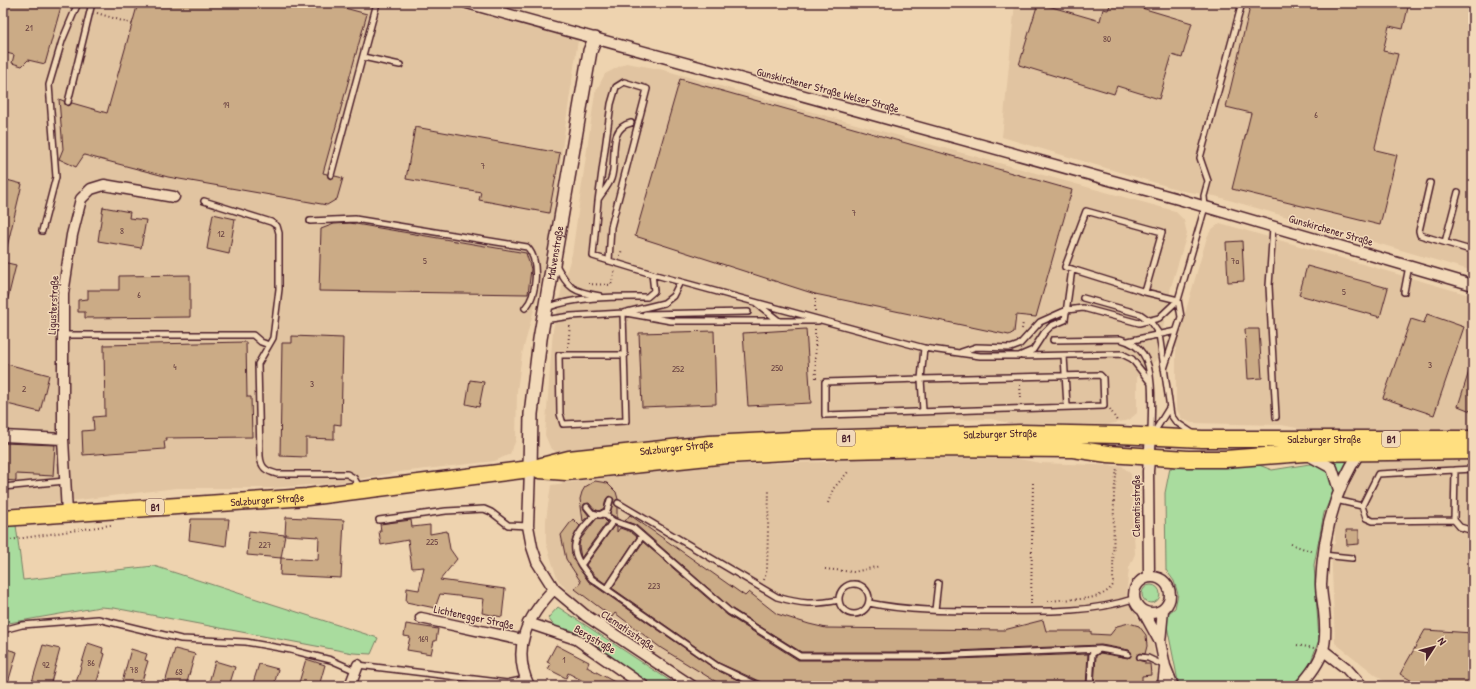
<svg xmlns="http://www.w3.org/2000/svg" width="1476" height="689" font-family="'Patrick Hand',sans-serif">
	<style>
		.built { fill: #e1c4a1 }
		.green { fill: #a9dc9e; stroke: #7a7e64 }
		.building { fill: #cbab86; stroke: #4a1f2b }
		.lines { fill: none; stroke-linecap: round; stroke-linejoin: round }
		.service-casing { stroke: #4a1f2b; stroke-width: 8 }
		.minor-casing { stroke: #4a1f2b; stroke-width: 13 }
		.tertiary-casing { stroke: #4a1f2b; stroke-width: 16 }
		.primary-casing { stroke: #4a1f2b; stroke-width: 19 }
		.path { stroke: #4a1f2b; stroke-width: 2; stroke-dasharray: 1 3; stroke-linecap: butt }
		.service { stroke: #f2d9b9; stroke-width: 5 }
		.minor { stroke: #f2d9b9; stroke-width: 10 }
		.tertiary { stroke: #f2d9b9; stroke-width: 13 }
		.primary { stroke: #ffdf80; stroke-width: 16 }
		.labels { text-anchor: middle; dominant-baseline: central; stroke-width: 3; stroke-linejoin: round; paint-order: stroke }
		.number-label { font-size: 9px; fill: #6a4242 }
		.shield { fill: #f2d9b9; stroke: #7c5756; stroke-width: 1 }
		.shield-label { font-size: 10px; font-weight: bold; fill: #4a1f2b }
		.street-label { font-size: 11px; fill: #4a1f2b; stroke: #f2d9b9 }
	</style>
	<rect width="100%" height="100%" fill="#eed3af"/>
	<filter id="ink" filterUnits="userSpaceOnUse"><feTurbulence type="fractalNoise" baseFrequency=".025" numOctaves="2"/><feDisplacementMap in="SourceGraphic" scale="8" xChannelSelector="R" yChannelSelector="G"/><feConvolveMatrix kernelMatrix="1 2 1 2 8 2 1 2 1" color-interpolation-filters="sRGB"/></filter>
	<g filter="url(#ink)">
		<!-- built -->
		<path class="built" d="M3,3H438L578,40L563,142L550,250L522,354L517,391L516,440L510,454L495,461L400,472L335,483L272,488H176L38,505L3,507Z
			M1015,3H1473V271L1215,196L1183,191L1002,137Z
			M626,63L660,69L841,120L1175,211L1184,220L1187,234L1171,287L1157,359L1137,377V413L1129,420L1106,425L1010,423L991,419L949,420L936,428L633,443L557,453L550,447L545,435L553,330L562,287L572,254L595,93L605,74Z
			M1220,223L1473,296V432H1319L1281,425L1192,423L1182,419L1176,408V345L1207,237L1211,230Z
			M997,455L1040,463L1122,466L1131,474L1135,554L1129,568L1126,598L1152,641L1160,686H702L603,621L575,600L557,578L546,543V520L551,485L695,465L826,462L843,456Z
			M1473,457V686H1394L1381,679L1335,643L1331,547L1335,543V524L1350,475L1359,458Z"/>
		<!-- green -->
		<path class="green" d="M1349,458L1324,513L1314,565L1319,640L1308,669L1290,686H1179L1165,616L1175,608L1178,594L1174,581L1166,570L1165,493L1170,468L1259,465L1272,470L1316,463L1328,459Z
			M16,525L23,580L154,566L378,638L371,654L353,653L114,608L100,607L3,624V526Z
			M1142 594a9 9 0 1 1 18 0a9 9 0 1 1-18 0Z
			M558,607L678,686H650L588,639L571,630L555,627L548,618Z"/>
		<!-- building -->
		<path class="building" d="M3,3H62L45,64L28,60L22,66L12,63L14,55L3,52Z
			M138,3H326L367,14L323,173L327,174L330,179L335,176L343,178L337,199L327,205L168,177L84,155L76,167L59,159L63,149L59,99L64,101L67,106L72,103L107,113Z
			M1038,3L1100,21L1103,9L1108,10L1111,3H1125L1192,23L1182,58L1172,55L1159,99L1117,86L1114,94L1019,65Z
			M1251,3H1409L1403,29L1389,26L1383,51L1398,54L1375,147L1376,150L1397,155L1380,225L1232,189L1251,113L1226,107Z
			M680,79L1072,190L1036,317L1016,315L1014,332L1009,335L815,294L635,236Z
			M415,127L560,153L549,213L479,200L481,192L406,179Z
			M3,179L22,184L7,247H3Z
			M103,207L130,212L129,218L146,220L141,248L98,241Z
			M213,214L235,219L229,254L207,249Z
			M350,223L526,253L531,269L528,294L319,291L321,229L334,224Z
			M1242,241L1244,281L1228,282L1226,242Z
			M3,262L16,265L7,302L3,301Z
			M1307,266L1388,288L1380,317L1299,295Z
			M190,275V317L85,318V312H78V300L88,299V290H119V276Z
			M1427,314L1464,327L1434,415L1383,398L1411,319L1424,323Z
			M806,329L811,403L748,406L743,333Z
			M1245,329H1259L1262,378L1248,379Z
			M714,331L716,404L642,407L639,333Z
			M292,336L343,338L341,425L334,424V439L306,438V457L280,456L282,343H292Z
			M246,342L247,397H251L252,437L166,438L167,441H164L165,449L83,455L82,431L94,430L93,417L105,416L104,345Z
			M3,363L49,375L40,412L3,403Z
			M1471,365L1473,366V412L1458,406Z
			M470,380L484,382L479,407L466,404Z
			M3,443L55,445L53,476L16,474V481L3,480Z
			M595,481L607,483L616,492L618,499L614,503L617,507V518L610,514L614,499L609,496L606,499L604,508L599,511L594,509L589,503L584,504L583,508L589,516L583,521L580,499L582,492L585,487Z
			M630,515L745,596L749,592L777,614L809,624L826,628L1004,630L1043,620L1046,631H1091V634L1110,635L1117,626L1129,623L1139,626L1146,635L1147,646L1145,654L1139,653L1136,657L1138,660L1145,662V664H1150L1151,675L1142,676V686H1094L1096,656L1100,653L1128,658L1132,654L1129,650L1101,645L931,652H801L732,609L636,525L625,521Z
			M286,517L344,520L341,578L280,575L281,558L318,560L319,537L285,535Z
			M597,518H603L607,522L581,558L579,546L580,540Z
			M191,519H229L226,546L189,540Z
			M573,519L580,526L573,538L572,554L578,567L589,582L715,669L750,686H723L661,648L615,613L612,617L575,589L581,582L566,559L561,535Z
			M411,520L412,527L430,525V534L447,531L450,549L457,559L440,580L505,589L502,617L482,613L484,599L440,594L435,608L406,602L407,588L419,590L424,567L412,568L408,540L381,545L379,531H381L380,524Z
			M614,526L617,527V532L620,528L631,532L637,537L606,584L595,576L586,565Z
			M1346,530H1359V544L1347,545Z
			M249,531L285,535L281,558L247,555Z
			M643,542L727,615L798,660H931L1088,654L1086,686H763L761,682L719,663L612,588Z
			M406,624L438,629L436,641H434L431,654L407,650L410,637L404,636Z
			M1425,630L1473,633V686H1421L1400,674Z
			M88,643L103,648L102,653L105,654L98,678L95,686H75Z
			M43,645L60,649L50,686L32,682Z
			M556,645L589,662L587,667L622,686H586L587,683L568,673L566,678L548,669L551,664L547,662Z
			M3,648L17,652L7,686H3Z
			M131,649L147,654L145,660L148,661L142,681L140,680L138,686H121Z
			M175,649L195,654L186,686H164Z
			M306,659L325,665L319,686H298Z
			M215,661L235,667L229,686H208Z
			M259,664L278,669L274,686H252Z"/>
		<g class="lines">
			<defs>
				<path id="service" d="M363,57L400,65
					M68,102L92,3
					M331,175L377,3
					M1430,183L1419,231L1420,235L1467,249L1471,248L1473,245
					M599,198C603,192 609,185 611,179C618,161 606,128 631,123
					M204,201L271,222L277,226L279,233V289L273,338L258,364L260,456C261,468 266,471 277,474H347L354,478L359,487
					M310,221L355,219L527,247C540,260 537,296 525,308
					M1273,227L1269,286L1276,417
					M42,231L56,177L49,85L62,41L78,3
					M1445,242L1458,192
					M609,261L611,227L647,89L624,82L616,87L611,104L598,201L593,256L652,274L924,348L980,356H1019L1033,350L1044,333L1051,326L1065,320L1072,269
					M556,265C570,290 572,291 600,296
					M1145,292L1162,232L1086,211L1065,267L1145,292L1178,300
					M1404,292L1409,266
					M1083,298L1140,314L1150,321L1159,334L1171,415L1176,422L1194,434
					M756,303L779,321
					M546,308C579,296 613,297 647,297L654,291L652,274
					M623,313L626,421L563,424L560,414L559,355H625
					M626,313L671,321H818
					M645,314L748,312
					M544,320L571,316L623,313L664,303L673,296L680,282
					M63,335H253L261,342L269,345
					M1053,340L1120,339C1128,341 1138,346 1143,354C1155,371 1151,414 1151,435
					M1128,341L1176,331
					M961,352L976,347L1011,348L1019,345L1040,322L1067,310L1083,308L1139,323L1159,318L1178,300
					M1022,356L1122,354L1132,359L1150,382
					M1064,356L1067,406
					M1164,369L1181,317L1178,300L1205,207L1204,196L1208,181L1200,158L1242,3
					M923,411L921,379L825,382V415L1104,406L1103,378L1100,375L921,379L924,348
					M1153,434L1169,408
					M1455,470L1473,469
					M3,487L65,481
					M1336,500L1362,506L1378,474L1455,470L1454,520L1460,527L1473,531
					M618,503L777,597C801,604 814,605 839,600
					M1362,506L1366,518L1373,521L1454,520
					M587,507L592,513L600,515L607,511L610,500
					M604,514L613,521L633,528L730,612L800,656H931L1100,649L1128,654
					M595,515C570,540 567,551 592,579L717,666L759,686
					M379,520L446,511L484,509L491,512L508,525L528,526
					M1323,555L1352,558
					M581,565L613,521
					M839 599a15 15 0 1 1 30 0a15 15 0 1 1-30 0Z
					M607,589L642,536
					M869,603C907,611 948,611 988,611C1037,611 1086,614 1133,599
					M935,610L938,583
					M3,630L22,625L98,619L181,639L246,642L291,650L331,660L356,671
					M1140,657L1148,658L1165,666
					M358,665L507,683L526,679
					M1090,686L1092,654L1098,650"/>
				<path id="minor" d="M467,3L1182,200L1473,285
					M3,436L63,439
					M1308,455L1332,468L1339,490
					M530,469L528,526L532,547L537,562L554,589L585,615L692,686
					M67,513L63,439V294L72,235L81,199L91,189L104,185L174,197
					M1149,576L1148,471L1151,437
					M1134 595a18 18 0 1 1 36 0a18 18 0 1 1-36 0Z
					M1143,611L1160,642L1165,666L1173,686
					M421,618L522,640
					M528,623L576,639L644,686
					M1160,642L1163,610
					M1324,651L1346,668L1362,686
					M350,686L358,665
					M529,686C511,648 527,617 554,589
					M1163,686L1165,668
					M1300,686C1324,659 1328,646 1324,611C1323,602 1321,593 1321,584C1323,537 1333,491 1360,452"/>
				<g id="tertiary">
					<path id="s1" d="M530,469L531,414L540,339L590,51L595,39"/>
				</g>
				<g id="primary">
					<path d="M540,470L566,472L727,455L803,451L936,448L1073,449L1108,454L1188,459H1225L1304,453L1473,451"/>
					<path id="s2" d="M3,518L307,497L530,469L569,459L709,444L813,439L1022,433L1119,435L1202,439H1473"/>
				</g>
			</defs>
			<!-- service casing -->
			<use href="#service" class="service-casing"/>
			<!-- minor casing -->
			<use href="#minor" class="minor-casing"/>
			<!-- tertiary casing -->
			<use href="#tertiary" class="tertiary-casing"/>
			<!-- primary casing -->
			<use href="#primary" class="primary-casing"/>
			<!-- path -->
			<path class="path" d="M97,13L132,24
				M620,256L622,249
				M588,284L611,285L615,271
				M815,311V294
				M815,329L816,381
				M1022,329L1023,322
				M568,347L570,324
				M1020,385L1021,400
				M1110,409L1117,421
				M828,503L833,489L848,472
				M1471,539L1473,573
				M3,541L111,525
				M1291,544L1313,552
				M825,569L854,572L880,566
				M764,580L767,569L769,489
				M1048,602C1068,596 1099,605 1113,585L1114,494L1117,467
				M1031,604L1033,481
				M1297,645L1314,648"/>
			<!-- service -->
			<use href="#service" class="service"/>
			<!-- minor -->
			<use href="#minor" class="minor"/>
			<!-- tertiary -->
			<use href="#tertiary" class="tertiary"/>
			<!-- primary -->
			<use href="#primary" class="primary"/>
		</g>
	</g>
	<g class="labels">
		<!-- number labels -->
		<g class="number-label">
			<text x="29" y="28">21</text>
			<text x="1107" y="39">80</text>
			<text x="226" y="105">19</text>
			<text x="1316" y="115">6</text>
			<text x="483" y="166">7</text>
			<text x="854" y="213">7</text>
			<text x="122" y="231">8</text>
			<text x="221" y="234">12</text>
			<text x="425" y="261">5</text>
			<text x="1235" y="261">7a</text>
			<text x="1344" y="292">5</text>
			<text x="139" y="295">6</text>
			<text x="1430" y="365">3</text>
			<text x="175" y="367">4</text>
			<text x="777" y="368">250</text>
			<text x="678" y="369">252</text>
			<text x="312" y="384">3</text>
			<text x="24" y="389">2</text>
			<text x="432" y="542">225</text>
			<text x="265" y="545">227</text>
			<text x="654" y="586">223</text>
			<text x="423" y="639">169</text>
			<text x="564" y="660">1</text>
			<text x="91" y="663">86</text>
			<text x="46" y="665">92</text>
			<text x="134" y="670">78</text>
			<text x="179" y="672">68</text>
		</g>
		<!-- shield labels -->
		<g class="shield">
			<rect x="837" y="430" width="18" height="16" rx="3"/>
			<rect x="1382" y="431" width="18" height="16" rx="3"/>
			<rect x="146" y="499" width="18" height="16" rx="3"/>
		</g>
		<g class="shield-label">
			<text x="846" y="438">B1</text>
			<text x="1391" y="439">B1</text>
			<text x="155" y="507">B1</text>
		</g>
		<!-- street labels -->
		<g class="street-label">
			<text transform="translate(828 90) rotate(15)">Gunskirchener Straße Welser Straße</text>
			<text transform="translate(1331 230) rotate(16)">Gunskirchener Straße</text>
			<text stroke="none"><textPath href="#s1" startOffset="218">Malvenstraße</textPath></text>
			<text transform="translate(53 305) rotate(-87)">Ligusterstraße</text>
			<text stroke="none"><textPath href="#s2" startOffset="1002">Salzburger Straße</textPath></text>
			<text stroke="none"><textPath href="#s2" startOffset="1326">Salzburger Straße</textPath></text>
			<text stroke="none"><textPath href="#s2" startOffset="678">Salzburger Straße</textPath></text>
			<text stroke="none"><textPath href="#s2" startOffset="265">Salzburger Straße</textPath></text>
			<text transform="translate(1136 506) rotate(-90)">Clematisstraße</text>
			<text transform="translate(474 617) rotate(12)">Lichtenegger Straße</text>
			<text transform="translate(628 630) rotate(34)">Clematisstraße</text>
			<text transform="translate(595 639) rotate(30)">Bergstraße</text>
		</g>
	</g>
	<!-- margin -->
	<rect width="1476" height="689" fill="none" stroke="#f2d9b9" stroke-width="16"/>
	<rect x="8" y="8" width="1460" height="673" fill="none" stroke="#4a1f2b" stroke-width="1.5" filter="url(#ink)"/>
	<!-- north arrow -->
	<g transform="translate(1434 647) rotate(54)" stroke="#f2d9b9" stroke-width="3" paint-order="stroke">
	<path d="M0-3L7 15L0 10L-7 15Z" fill="#4a1f2b"/>
	<text y="-6" font-size="11" font-weight="bold" text-anchor="middle" fill="#4a1f2b">N</text>
	</g>
</svg>
